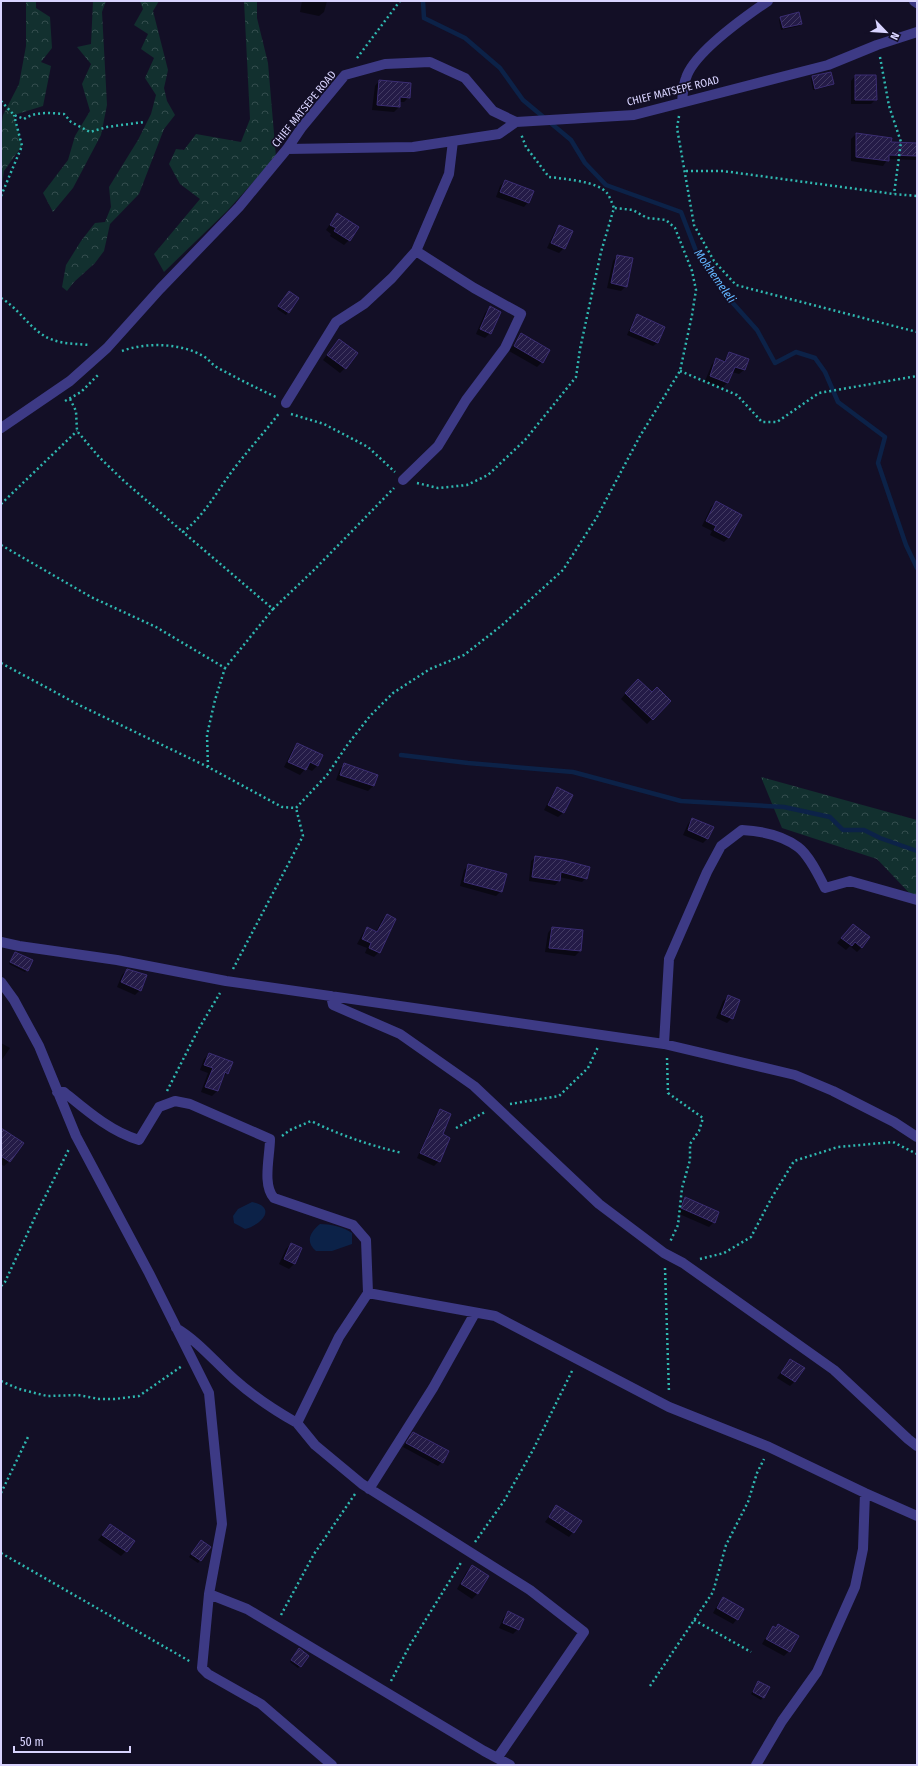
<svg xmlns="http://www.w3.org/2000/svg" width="918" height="1766" font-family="'Fira Sans Condensed',sans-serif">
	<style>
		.forest { fill: url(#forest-crowns) }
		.water { fill: #0c2248 }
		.shadow { fill: #0007 }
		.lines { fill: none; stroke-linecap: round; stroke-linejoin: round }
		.stream { stroke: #0c2248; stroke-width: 4.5 }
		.building { fill: url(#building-hatch); stroke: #3b2d73 }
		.path { stroke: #2fb8b0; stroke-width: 2.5; stroke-dasharray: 2 3; stroke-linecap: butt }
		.minor { stroke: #3d3a85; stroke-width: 10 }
		.labels { text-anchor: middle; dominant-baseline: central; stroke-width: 3.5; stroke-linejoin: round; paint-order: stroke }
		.street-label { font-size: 11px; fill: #d9d4ff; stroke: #130f26 }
		.water-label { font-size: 12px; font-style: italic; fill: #62b6ff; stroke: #130f26 }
	</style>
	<defs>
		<pattern id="forest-crowns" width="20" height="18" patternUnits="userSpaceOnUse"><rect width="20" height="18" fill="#12302f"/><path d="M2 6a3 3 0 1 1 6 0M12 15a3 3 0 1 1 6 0" fill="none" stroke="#344d4e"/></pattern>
		<pattern id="building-hatch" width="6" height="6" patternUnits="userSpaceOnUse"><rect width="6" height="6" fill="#241b47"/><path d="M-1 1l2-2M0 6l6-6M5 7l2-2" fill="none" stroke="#433b63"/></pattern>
	</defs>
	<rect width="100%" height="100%" fill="#130f26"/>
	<!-- forest -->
	<path class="forest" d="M26,1H36V8L50,17L52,48L41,62L51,66L43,106L14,115L22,146L4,171L1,190V128L3,115L19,84L26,46Z
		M93,1H106L102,12L107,105L101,135L73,188L53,212L43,193L68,160L75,136L90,111L82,84L91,64L77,47L91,44Z
		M140,1H159L153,11L168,70L164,88L167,101L175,115L164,129L139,194L110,224L104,251L95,263L74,282L67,291L62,287L66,265L81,241L95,223L105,222L111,207L109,187L138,140L151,114L156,95L145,78L154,58L141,49L148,34L134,25L143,9Z
		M244,1H257V18L268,63L276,157L227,211L164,272L154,254L200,199L180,184L169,164L176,149L184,150L196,134L241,142L250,119Z
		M761,777L917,820V898L915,899L877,859L782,828Z"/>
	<!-- water -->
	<path class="water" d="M252,1202C278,1207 261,1225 245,1229L234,1223L233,1216L238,1209Z
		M320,1224C330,1224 344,1227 352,1233V1244L332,1251H316C305,1242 310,1232 320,1224Z"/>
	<!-- shadow -->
	<path class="shadow" d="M302,1H327L324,12L319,16L300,12Z
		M781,18L801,24L799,26L781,30L779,20Z
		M855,76L876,99L871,104H851V81Z
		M813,77L832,84L830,86L813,90L811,79Z
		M379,81L409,97L404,102H399V107L394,112L372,110L375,86Z
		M856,134L890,143L917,144V160L888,159L883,166L851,161V139Z
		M505,181L528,202L524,207L496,197L500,186Z
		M337,214L349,240L344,245L330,236L331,234L326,230Z
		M560,226L564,248L559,253L547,248L555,231Z
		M617,256L626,286L621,291L607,288L613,261Z
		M287,294L298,298L286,315L277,309Z
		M490,308V333L485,338L476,334L485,313Z
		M638,316L657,343L653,346L627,335L634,319Z
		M521,335L542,362L537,367L509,351Z
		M339,340L345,368L340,373L323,360Z
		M729,353L748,360L744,370L739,374L732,372L727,383L722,388L705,381L712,364L717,360L723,362Z
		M716,502L729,537L724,542L710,535L712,531L702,526L711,507Z
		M638,680L652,694L669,701L647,724L621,699Z
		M297,744L322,756L317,766L312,771L306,768L300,775L284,767L293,749Z
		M345,764L377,775L373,786L368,791L336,780L340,769Z
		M558,788L571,795L563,813L558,817L544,810L553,793Z
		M693,819L708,838L703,843L683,835L688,824Z
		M536,857L586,878L582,882L559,877V881L555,885L529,881L531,861Z
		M469,865L501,891L496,896L460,886L464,870Z
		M387,915L379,952L374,957L365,953L367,948L357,944L363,933L367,928L376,932L382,920Z
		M853,925L862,947L857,952L850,946L846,950L837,943Z
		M552,928L582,931L580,951L575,956L545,952L548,933Z
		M16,953L27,970L25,972L9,964Z
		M127,970L140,990L135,995L117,987L122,975Z
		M728,997L732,1018L727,1023L716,1018L723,1001Z
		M1,1043L10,1048L1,1061Z
		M209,1054L227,1073L222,1078L217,1091L212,1096L201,1092L208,1073L200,1070L204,1059Z
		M440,1111L441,1135L439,1161L434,1166L417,1158L436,1115Z
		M1,1131L14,1157L4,1166L1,1164Z
		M686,1198L714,1222L709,1227L677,1213L681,1203Z
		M291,1244L301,1249L294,1264L289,1269L279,1264L286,1249Z
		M790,1360L795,1381L790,1386L777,1378Z
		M413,1433L442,1462L438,1466L403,1447Z
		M556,1507L573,1532L569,1537L545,1522Z
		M110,1525L126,1551L121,1556L98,1540Z
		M199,1543L210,1548L198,1563L189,1557Z
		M472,1567L488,1576L477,1594L472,1599L457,1589L467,1571Z
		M723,1599L737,1619L733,1624L713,1613L718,1604Z
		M509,1612L518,1629L513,1634L499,1628L504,1617Z
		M779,1625L789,1651L784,1656L762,1644L769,1632Z
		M297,1652L300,1666L298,1668L290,1662Z
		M759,1682L768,1687L761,1700L751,1694Z"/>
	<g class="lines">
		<!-- stream -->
		<path class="stream" d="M423,1L424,18L465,38L500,68L523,100L571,140L585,163L606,185L681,212L696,251L731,301L757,330L775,363L796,352L815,358L825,372L838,402L885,437L878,463L906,545L917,568
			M401,755L468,763L573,772L681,801L784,807L830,817L843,830H864L880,838L917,851"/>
	</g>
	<!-- building -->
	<path class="building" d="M799,12L802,24L783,28L780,17Z
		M831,72L834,84L815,89L812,76Z
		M855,75H876L877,100H855Z
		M379,80L411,83L410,98L400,97V107L377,105Z
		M856,133L892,138L891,142L917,143V156L889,155V161L856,157Z
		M505,180L534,191L529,203L500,192Z
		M337,213L359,227L350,241L334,231L336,228L330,225Z
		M559,225L573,231L565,249L551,243Z
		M617,255L633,258L627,287L611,283Z
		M289,291L299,298L289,313L278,306Z
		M490,306L501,312L491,334L480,329Z
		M637,314L665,327L658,343L630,331Z
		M521,333L550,350L543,363L514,346Z
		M339,339L358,353L346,369L327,355Z
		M729,352L749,359L745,370L735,367L728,383L710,376L716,358L725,362Z
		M716,501L742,515L729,538L714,530L716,526L706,521Z
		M638,679L652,692L657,687L671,701L653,720L625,693Z
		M297,743L323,755L318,766L310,762L306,770L288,762Z
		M344,763L378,775L374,786L340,775Z
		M557,787L573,795L564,813L548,805Z
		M692,818L714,827L708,839L688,830Z
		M535,856L563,860L590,867L587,879L561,872L560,881L532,877Z
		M468,864L507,874L502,892L464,882Z
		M387,914L396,919L380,953L369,948L371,943L362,939L367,927L377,932Z
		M853,924L870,937L862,948L855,942L852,946L841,938Z
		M552,927L583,930L581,951L549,948Z
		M15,952L33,960L28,971L10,962Z
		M127,969L147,975L141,991L121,982Z
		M728,995L740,1000L733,1019L721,1014Z
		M209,1053L233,1062L228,1074L225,1072L218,1091L205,1087L213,1068L204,1065Z
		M440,1109L451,1114L443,1134L450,1138L440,1162L420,1153Z
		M1,1128L24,1143L10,1162L1,1156Z
		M685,1197L719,1212L715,1223L681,1208Z
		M291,1243L302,1248L295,1264L284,1259Z
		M790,1359L805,1368L795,1382L781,1373Z
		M413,1432L449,1451L443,1463L406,1443Z
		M556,1505L582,1521L574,1533L549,1517Z
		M110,1524L135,1541L127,1552L102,1535Z
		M201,1540L211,1547L201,1561L191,1554Z
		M472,1565L489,1576L478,1594L461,1584Z
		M723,1597L744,1609L738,1620L717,1608Z
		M508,1611L524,1619L519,1630L503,1623Z
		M778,1624L799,1636L790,1652L766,1639L773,1626L776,1628Z
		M299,1648L309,1656L301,1667L291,1660Z
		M758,1681L770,1687L764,1698L753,1692Z"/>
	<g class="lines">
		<!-- path -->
		<path class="path" d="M880,57L889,106L901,142L894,194
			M357,58L400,1
			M1,101L14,115L24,119C36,111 51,113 64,114L71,122L90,132L107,127L144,122
			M679,116L677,128L694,225L714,261L736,285L917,332
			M686,171H723L894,194L917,196
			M1,196L22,146L14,115
			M1,298C20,309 32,333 53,340C64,344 79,344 90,345
			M122,351C146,342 181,343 203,356C209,359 212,365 218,368C237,378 256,388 276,397
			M680,371L737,395L762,422H777L819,393L917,376
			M70,399L76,411L77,431L99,457L124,481L183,532
			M65,401L81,392L98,375
			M291,414L324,424L368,447L395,472
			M417,483L438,488L467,485L488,475L525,440L576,377L580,349L601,252L614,208C612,203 610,197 607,193C597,181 564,179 549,177L526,147L521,134
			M1,504L77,431
			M1,545L91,597L156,627L225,668L273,609L183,532C205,515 217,491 233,470C248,450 265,432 280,412
			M273,609L315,569L394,488
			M1,663L79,705L208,767L282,807L296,808L327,775L348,744L370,716L393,693L430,669L464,655L501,626L563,570L597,517L640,436L680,371L692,315L696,290L692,271L675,228L666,220L647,218L633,210L614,208
			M208,767L207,735L215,700L225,668
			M233,969L303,836L296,808
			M667,1058L668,1093L703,1118L699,1131L690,1144V1160L682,1188L678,1225L670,1242
			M167,1091L198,1030L220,993
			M510,1104L559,1096L588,1068L598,1047
			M456,1128L485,1112
			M282,1136L290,1130L311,1121C342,1136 369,1145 402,1153
			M700,1259L724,1253L751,1237L771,1199L794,1161L838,1147L893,1142L917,1154
			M665,1268L669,1393
			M1,1286L5,1282L36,1215L69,1149
			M1,1381L19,1389L47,1396L78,1395L99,1399H115L139,1396L182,1366
			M1,1493L28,1437
			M475,1542L504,1501L533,1450L573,1369
			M1,1553L191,1662
			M281,1615L314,1554L355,1494
			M694,1620L751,1652
			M391,1681L410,1645L462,1561
			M650,1686L713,1592L726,1545L748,1502L757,1473L764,1459"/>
		<!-- minor -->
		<path class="minor" d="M914,1L917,3
			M682,102C683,94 683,85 686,78C694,52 746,16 768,1
			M287,149L413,147L499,134L516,122
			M286,403L336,322L364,304L392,278L416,251L449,174L453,141
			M1,428L70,381L107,348L160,289L239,207L287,149L302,127L345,75L385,64L430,62L465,78L493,111L516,122L634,115L828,65L877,45L917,32
			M403,480L438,446L466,400L505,348L521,314L474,288L416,251
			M1,942L19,946L117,960L226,981L664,1044L795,1075L833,1091L894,1122L917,1137
			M1,982L14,1000L39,1046L76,1136L149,1273L209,1393L222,1524L209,1594L202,1668L208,1674L261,1704L332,1765
			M331,996L333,1005L400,1034L474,1086L599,1204L664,1253L683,1263L834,1370L908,1439L917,1446
			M664,1044L669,959L707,872L721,846L742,830C761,831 782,835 798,847C809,855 819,876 825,888L850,881L917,900
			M57,1092H64C86,1110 111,1132 139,1140L159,1107L175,1101L190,1104L270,1139C270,1156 262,1185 274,1198L353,1225L366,1240L368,1293
			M176,1328C198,1341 215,1362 234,1379C253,1396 274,1410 297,1423
			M369,1489L433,1388L475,1313
			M209,1594L247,1609L484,1751L510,1765
			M498,1757L584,1632L530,1590L362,1484L315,1445L297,1423L339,1337L368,1293L495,1316L669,1407L769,1447L865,1493L917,1516
			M756,1765L782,1721L817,1672L855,1587L863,1549L865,1493"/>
	</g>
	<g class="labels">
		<!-- street labels -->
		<g class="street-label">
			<text transform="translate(673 91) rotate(-14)">CHIEF MATSEPE ROAD</text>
			<text transform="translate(304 109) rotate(-51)">CHIEF MATSEPE ROAD</text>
		</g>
		<!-- water labels -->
		<g class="water-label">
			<text transform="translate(715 276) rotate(55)">Mokhemeleli</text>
		</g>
	</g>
	<!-- border -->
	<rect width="918" height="1766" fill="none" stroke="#d9d4ff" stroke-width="4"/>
	<!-- north arrow -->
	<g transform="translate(886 32) rotate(115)" stroke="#130f26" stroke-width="3" paint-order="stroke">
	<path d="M0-3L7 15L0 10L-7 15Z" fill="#d9d4ff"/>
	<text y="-6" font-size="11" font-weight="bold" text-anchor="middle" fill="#d9d4ff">N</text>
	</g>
	<!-- scale -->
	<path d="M14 1746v6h116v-6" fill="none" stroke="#d9d4ff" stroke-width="2"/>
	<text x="20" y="1746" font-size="12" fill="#d9d4ff" stroke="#130f26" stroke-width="3" paint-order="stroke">50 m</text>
</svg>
